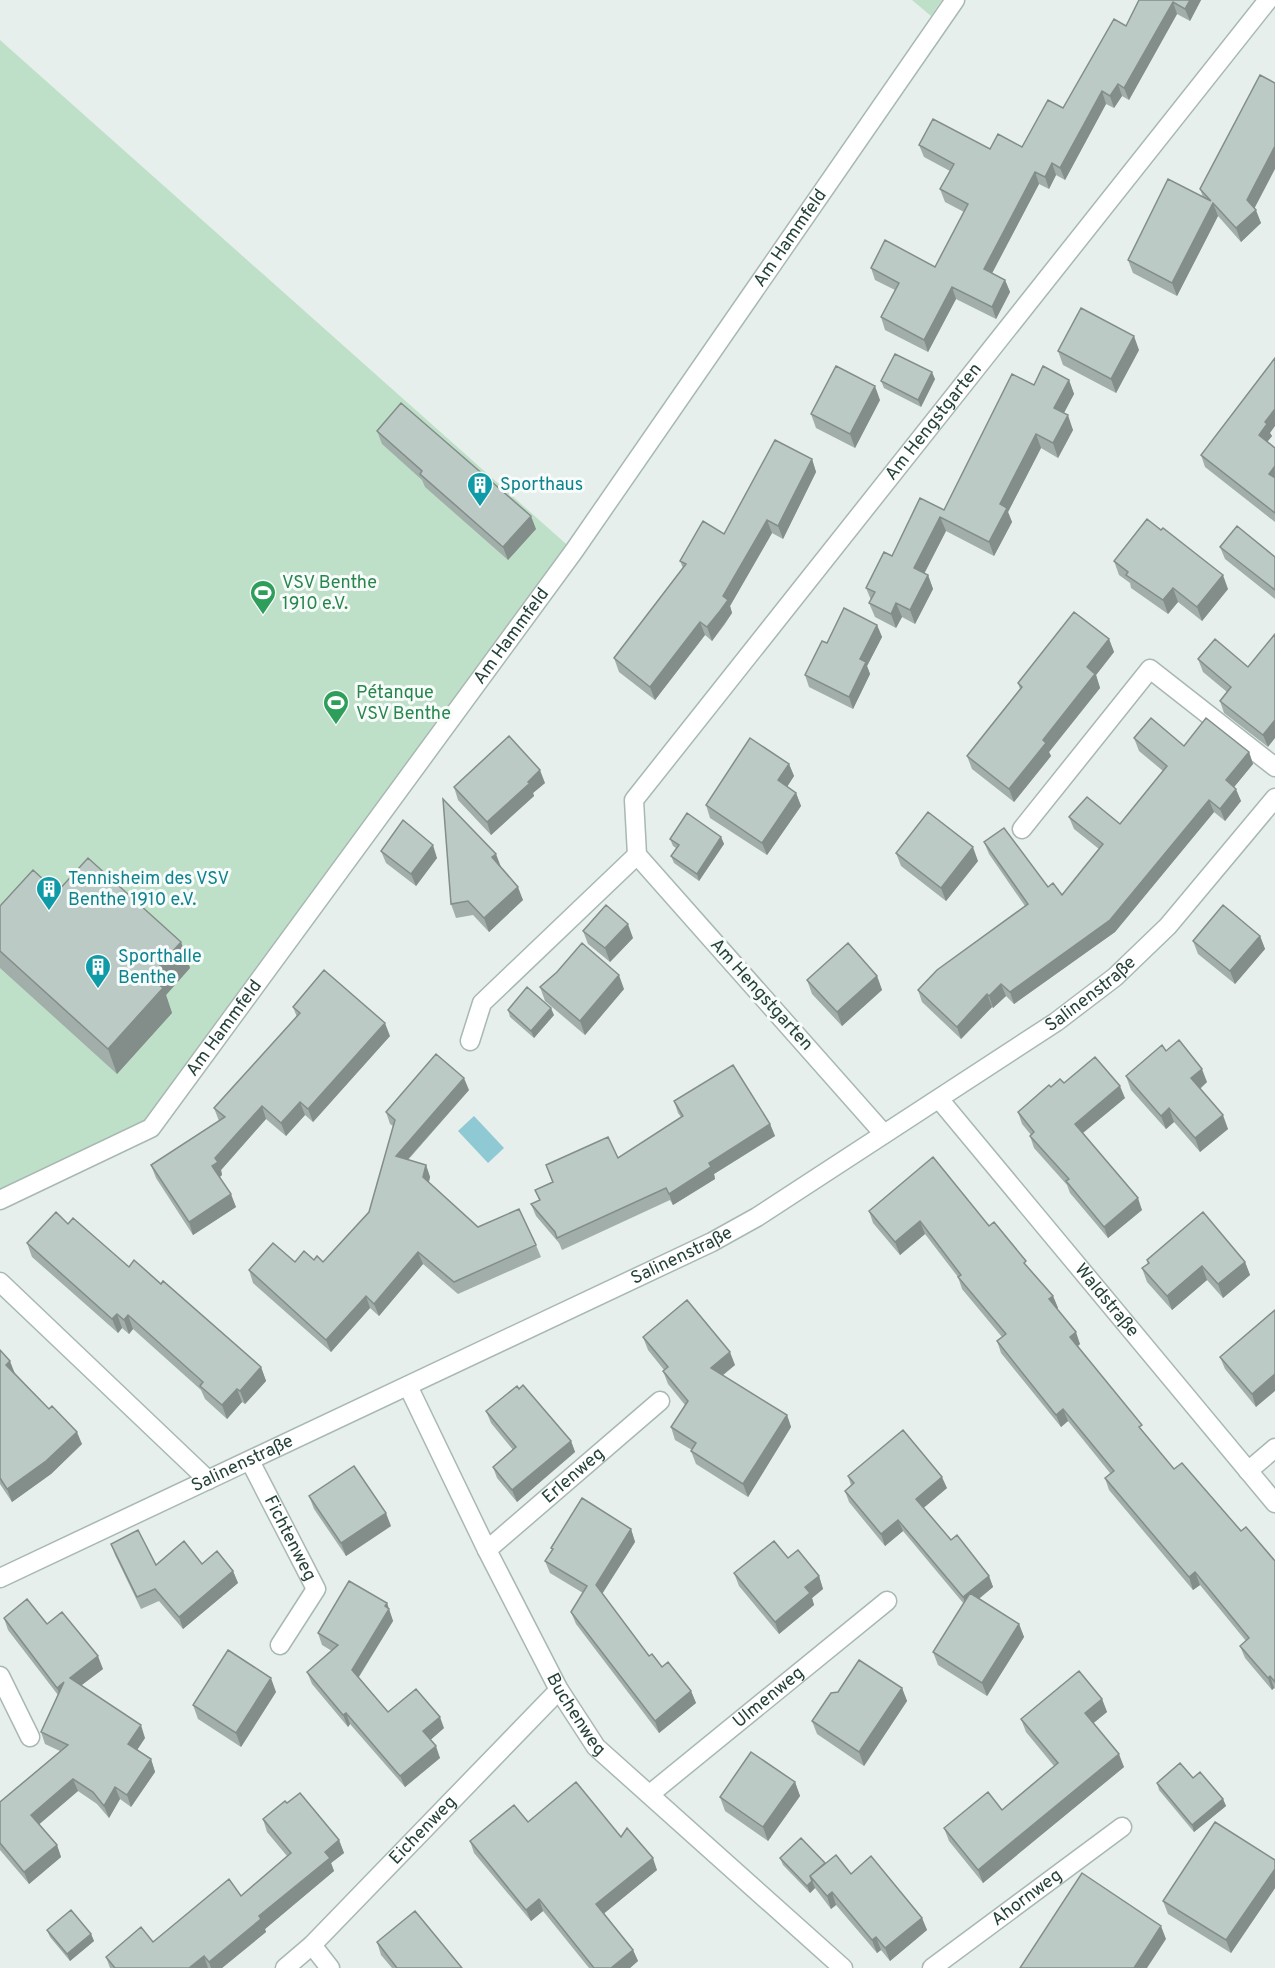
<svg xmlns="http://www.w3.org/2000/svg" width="1275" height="1968" font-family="Overpass,sans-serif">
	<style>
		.green { fill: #bfe0c8 }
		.water { fill: #8ec9d4 }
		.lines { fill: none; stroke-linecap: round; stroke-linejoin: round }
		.minor-casing { stroke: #a8b8b2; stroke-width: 21 }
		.minor { stroke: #fff; stroke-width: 18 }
		.wall { fill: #a1aea9 }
		.shaded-wall { fill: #838d89 }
		.building { fill: #bbcac4; stroke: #838d89; stroke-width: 1.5 }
		.labels { text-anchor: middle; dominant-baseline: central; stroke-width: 6; stroke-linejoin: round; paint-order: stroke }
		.street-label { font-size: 18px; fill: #24423a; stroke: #f7fbf9 }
		.culture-label { font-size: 18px; fill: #0d838f; stroke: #f7fbf9; text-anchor: start }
		.leisure-label { font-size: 18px; fill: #27864d; stroke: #f7fbf9; text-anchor: start }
	</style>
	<rect width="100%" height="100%" fill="#e6efeb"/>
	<!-- green -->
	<path class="green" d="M912,0H942L931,16Z
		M0,40L574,551L151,1128L0,1200Z"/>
	<!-- water -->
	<path class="water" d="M474,1116L504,1148L488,1163L458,1131Z"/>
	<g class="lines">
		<defs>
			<g id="minor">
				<path d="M1022,829L1150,669L1275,767"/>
				<path d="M470,1041L482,1003L637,855"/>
				<path id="s1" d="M939,1099L1275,1503"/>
				<path id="s2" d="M884,1134L637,855L634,800L1268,0"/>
				<path id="s3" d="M0,1200L151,1128L574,551L955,0"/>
				<path d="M0,1282L208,1480"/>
				<path id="s4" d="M408,1386L487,1550L559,1690L596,1747L843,1968"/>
				<path id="s5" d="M250,1461L316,1589L280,1645"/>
				<path d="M1248,1471L1275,1448"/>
				<path id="s6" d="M487,1550L660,1401"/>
				<path id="s7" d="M0,1578L712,1242L757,1217L1056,1022L1115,977L1168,926L1275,798"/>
				<path d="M0,1676L30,1737"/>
				<path id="s8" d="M650,1794L887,1601"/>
				<path d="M312,1945L330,1968"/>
				<path id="s9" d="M285,1968L312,1945L559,1690"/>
				<path id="s10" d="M932,1968L1122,1827"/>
			</g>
		</defs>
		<!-- minor casing -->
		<use href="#minor" class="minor-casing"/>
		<!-- minor -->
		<use href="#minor" class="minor"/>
	</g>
	<!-- wall -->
	<path class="wall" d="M1139,0H1201L1190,21L1177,14L1129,100L1122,96L1114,108L1106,104L1065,180L1056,175L1049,189L1039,184L992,273L1005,280L1010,292L996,319L956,299L928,352L885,330L881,317L895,290L875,280L871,268L935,267L964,212L945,202L940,189L950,171L924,157L919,145L990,149L1022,147L1063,108L1126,26Z
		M1200,189L1254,208L1261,223L1241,242L1218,216L1177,296L1133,273L1128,260L1203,197Z
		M1139,350L1116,393L1063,365L1058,351Z
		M935,379L921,407L884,388L881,381Z
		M1069,380L1074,394L1064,413L1073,430L1058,458L1041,448L1008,512L1012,522L994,556L946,531L924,573L928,575L933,589L915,624L902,617L896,628L875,617L869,603L871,600L866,588L892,556L944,510L1034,385Z
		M880,400L855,448L816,428L811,414Z
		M377,431L536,529L508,560L425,487L422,480L382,444Z
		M1270,433L1272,436L1267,442L1275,448V522L1205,467L1201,455Z
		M812,459L816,472L783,539L772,533L730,606L732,613L725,624L712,641L705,635L655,700L619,672L614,658L683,568L680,561L724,534Z
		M1220,547L1275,557V599L1225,559Z
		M1114,561L1228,589L1202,621L1178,602L1168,614L1131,588L1130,583L1119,575Z
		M877,625L882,637L867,666L870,674L853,709L809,687L805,675L827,643Z
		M1109,639L1114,652L1096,675L1100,688L1049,752L1051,756L1014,802L972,769L967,756L1020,689L1018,683Z
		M1198,659L1248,667L1268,747L1224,713L1220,701L1227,692L1203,672Z
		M1134,738L1184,746L1249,752L1253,764L1234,787L1241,801L1225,821L1214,812L1115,932L1014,1004L1006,996L993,1008L992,1007L961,1039L922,1002L918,990L1025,906L989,854L984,842L1048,887L1062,895L1099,849L1074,829L1069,817L1120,824L1163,771L1139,751Z
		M789,764L794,776L787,787L796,793L801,806L767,855L710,818L706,805Z
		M545,783L533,793L534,796L491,835L458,800L454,787Z
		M721,837L724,844L699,881L674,863L671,856L676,848L673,846L670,839Z
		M381,851L437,858L416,886L386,863Z
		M896,853L978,861L946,901L901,866Z
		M501,867L523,900L489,932L473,915L456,918L451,904Z
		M57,892L181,942L190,968L166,995L172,1013L117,1074L0,968V906Z
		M583,931L633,938L610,962L588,944Z
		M1260,936L1265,949L1235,984L1198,954L1193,941Z
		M877,976L882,990L842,1026L812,994L807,980Z
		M540,987L624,989L585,1035L545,1001Z
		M293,1007L390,1036L313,1122L305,1115L286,1136L266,1119L221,1170L222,1175L220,1177L236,1207L193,1235L156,1178L151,1165L219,1121L214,1108L297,1017Z
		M508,1010L554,1015L534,1038L510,1017Z
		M1166,1051L1207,1082L1200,1089L1228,1129L1200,1152L1174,1122L1166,1129L1131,1090L1126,1076Z
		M1064,1083L1125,1098L1083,1133L1142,1210L1108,1238L1070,1193L1067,1185L1034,1148L1030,1136L1031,1135L1022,1124L1018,1112L1051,1087Z
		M469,1090L408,1160L426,1165L430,1177L429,1182L478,1227L536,1245L541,1257L458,1294L423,1264L379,1316L370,1308L331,1352L253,1283L249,1270L295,1262L314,1260L323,1262L369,1212L393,1126L390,1124L386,1112Z
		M674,1101L770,1124L775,1136L714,1174L715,1179L673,1205L670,1200L562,1250L559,1243L536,1216L531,1204L539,1200L535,1190L552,1182L546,1165L618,1158L681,1117L678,1113Z
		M869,1211L989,1226L1053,1296L1058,1308L1057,1309L1080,1344L1078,1346L1145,1434L1174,1469L1241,1531L1275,1561V1689L1274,1688L1272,1690L1245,1658L1240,1646L1246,1641L1200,1585L1193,1590L1109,1490L1105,1478L1110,1473L1068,1421L1061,1427L1001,1353L997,1341L1002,1337L962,1289L958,1277L925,1234L900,1255L873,1223Z
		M68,1224L129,1267L161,1284L261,1367L266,1381L245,1404L242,1402L227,1419L205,1399L201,1390L133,1329L129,1334L122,1328L118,1333L32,1257L27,1243Z
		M1147,1260L1245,1262L1250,1275L1223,1298L1207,1280L1172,1310L1147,1282L1142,1268L1148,1264Z
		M1275,1310L1256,1407L1225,1369L1220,1357Z
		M643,1337L735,1365L722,1375L787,1415L791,1427L748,1497L696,1464L691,1451L692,1450L675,1440L671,1427L685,1405L668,1384L663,1371L664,1370L648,1350Z
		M0,1350L15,1373L82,1444L51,1474L12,1502L0,1484Z
		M519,1389L571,1441L575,1452L517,1502L497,1478L493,1467L513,1450L491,1423L486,1411Z
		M848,1476L947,1488L923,1508L951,1540L989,1576L993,1587L979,1599L1019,1624L1024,1637L987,1696L938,1665L933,1652L964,1604L903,1531L885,1546L849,1502L845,1491L851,1485Z
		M309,1496L391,1526L346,1556L314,1509Z
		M631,1529L635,1542L602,1594L649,1656L691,1691L696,1703L659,1733L576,1624L571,1612L583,1593L550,1573L545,1561L552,1550L551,1548Z
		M111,1544L156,1565L202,1564L233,1571L238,1583L183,1629L159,1601L141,1609L115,1555Z
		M788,1558L819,1576L823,1589L812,1598L814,1605L779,1634L739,1586L734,1573Z
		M387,1603L393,1621L359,1677L388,1712L444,1728L430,1740L440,1758L405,1787L350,1724L348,1727L312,1684L307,1672L332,1651L322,1645L318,1633Z
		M4,1618L47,1624L103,1669L81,1685L145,1738L137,1750L151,1759L155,1772L131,1807L120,1799L109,1818L97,1804L78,1791L39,1824L57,1845L61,1857L29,1884L0,1850V1802L60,1751L45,1744L41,1732L58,1695L8,1630Z
		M902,1688L907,1701L864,1766L817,1734L812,1721Z
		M276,1692L241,1747L198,1719L193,1705Z
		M1102,1699L1107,1712L1093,1723L1124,1767L983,1883L949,1841L944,1828L1002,1810L1054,1766L1026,1732L1021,1719Z
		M1193,1778L1223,1799L1226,1806L1194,1832L1159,1790L1157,1783Z
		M795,1782L800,1796L768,1841L725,1811L720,1797Z
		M287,1803L339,1840L344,1853L331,1863L334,1871L265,1929L266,1932L222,1968H110L106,1957L153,1942L241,1896L287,1856L267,1832L263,1819Z
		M528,1822L621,1837L657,1870L604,1913L633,1950L638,1961L630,1968H589L543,1911L531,1921L474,1853L470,1841Z
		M780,1858L825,1863L851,1874L922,1918L927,1930L890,1961L881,1950L877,1953L836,1905L831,1909L815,1888L810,1893L783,1865Z
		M1275,1860V1888L1231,1953L1168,1914L1163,1901Z
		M47,1930L91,1934L94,1941L70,1961L50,1937Z
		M377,1942L462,1968H392L381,1955Z"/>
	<!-- shaded-wall -->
	<path class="shaded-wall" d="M1190,0H1201L1190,21L1185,9Z
		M1173,2L1177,14L1129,100L1124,88Z
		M1118,84L1122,96L1114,108L1110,96Z
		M1102,91L1106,104L1065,180L1060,168Z
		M1275,146V169L1252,213L1247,200Z
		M1052,163L1056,175L1049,189L1045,177Z
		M1035,172L1039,184L988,281L984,269Z
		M1213,203L1218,216L1177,296L1172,283Z
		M1256,210L1261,223L1241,242L1236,228Z
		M1005,280L1010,292L996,319L992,307Z
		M952,287L956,299L928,352L924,340Z
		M1134,336L1139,350L1116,393L1111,379Z
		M932,372L935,379L921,407L918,400Z
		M1069,380L1074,394L1059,422L1054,408Z
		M875,386L880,400L855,448L850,434Z
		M1275,409V426L1270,433L1272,436L1263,447L1259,435L1265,422Z
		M1068,415L1073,430L1058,458L1053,443Z
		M1036,434L1041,448L1008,512L1012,522L994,556L989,542L1000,504Z
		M812,459L816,472L783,539L778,526Z
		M1275,466V483L1269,474Z
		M531,516L536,529L508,560L503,547Z
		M940,517L946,531L920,582L914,568Z
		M767,520L772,533L730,606L732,613L712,641L707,627L723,596Z
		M928,575L933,589L915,624L910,610Z
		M1223,575L1228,589L1202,621L1197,607Z
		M1173,588L1178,602L1168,614L1163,600Z
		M896,603L902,617L896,628L891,614Z
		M700,622L705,635L655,700L650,687Z
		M877,625L882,637L867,666L870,674L853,709L849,697L860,659Z
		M1109,639L1114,652L1096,675L1100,688L1049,752L1051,756L1014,802L1009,789L1043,740L1087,667Z
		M1275,720V738L1268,747L1263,735Z
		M1249,752L1253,764L1230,792L1226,780Z
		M789,764L794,776L783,793L778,780Z
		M540,770L545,783L533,793L534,796L491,835L487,822Z
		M1236,789L1241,801L1225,821L1220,809Z
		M796,793L801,806L767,855L762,843Z
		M1209,800L1214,812L1115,932L1014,1004L1010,992Z
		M721,837L724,844L699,881L697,874Z
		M433,845L437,858L416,886L411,874Z
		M973,847L978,861L946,901L941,888Z
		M496,854L501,867L492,857Z
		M518,887L523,900L489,932L484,918Z
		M628,924L633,938L610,962L605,948Z
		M1260,936L1265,949L1235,984L1230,971Z
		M181,942L190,968L166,995L172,1013L117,1074L108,1049L150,977Z
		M619,975L624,989L585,1035L580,1021Z
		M877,976L882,990L842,1026L837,1012Z
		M1001,984L1006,996L993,1008L989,996Z
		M987,994L992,1007L961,1039L957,1027Z
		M551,1008L554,1015L534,1038L531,1031Z
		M385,1023L390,1036L313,1122L308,1109Z
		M1202,1069L1207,1082L1196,1092L1191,1078Z
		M464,1078L469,1090L400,1168L396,1156Z
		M1120,1086L1125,1098L1079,1136L1075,1124Z
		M300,1102L305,1115L286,1136L281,1123Z
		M262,1106L266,1119L221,1170L222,1175L217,1179L212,1166L215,1158Z
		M1169,1108L1174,1122L1166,1129L1161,1116Z
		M1223,1115L1228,1129L1200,1152L1195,1138Z
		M770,1124L775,1136L714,1174L715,1179L673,1205L669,1194L709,1163Z
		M426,1165L430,1177L427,1189L423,1177Z
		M231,1194L236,1207L193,1235L189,1222Z
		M1138,1198L1142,1210L1108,1238L1104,1227Z
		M920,1221L925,1234L900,1255L895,1242Z
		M418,1252L423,1264L379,1316L374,1304Z
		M1245,1262L1250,1275L1223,1298L1218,1284Z
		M1202,1266L1207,1280L1172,1310L1167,1296Z
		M366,1296L370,1308L331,1352L326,1340Z
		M1053,1296L1058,1308L1053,1312L1049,1299Z
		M117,1314L122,1328L118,1333L112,1319Z
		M128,1315L133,1329L129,1334L124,1320Z
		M1076,1332L1080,1344L1074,1349L1070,1337Z
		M730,1352L735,1365L716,1381L711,1368Z
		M10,1361L15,1374L6,1365Z
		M261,1367L266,1381L245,1404L240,1391Z
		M1275,1374V1391L1256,1407L1252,1394Z
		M237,1389L242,1402L227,1419L222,1405Z
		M1063,1409L1068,1421L1061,1427L1056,1415Z
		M787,1415L791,1427L748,1497L743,1484Z
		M77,1432L82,1444L51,1474L12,1502L7,1489Z
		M571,1441L575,1452L517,1502L512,1490Z
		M942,1477L947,1488L920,1511L916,1499Z
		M386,1513L391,1526L346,1556L341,1543Z
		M898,1520L903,1531L885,1546L881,1534Z
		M631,1529L635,1542L600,1597L596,1585Z
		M233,1571L238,1583L183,1629L179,1617Z
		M1195,1572L1200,1585L1193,1590L1189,1577Z
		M819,1576L823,1589L812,1598L814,1605L779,1634L775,1622L805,1587Z
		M989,1576L993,1587L967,1608L963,1597Z
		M387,1603L393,1621L356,1681L352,1670Z
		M1019,1624L1024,1637L987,1696L982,1683Z
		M98,1656L103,1669L74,1691L70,1678Z
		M1270,1676L1274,1688L1272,1690L1268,1678Z
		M271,1678L276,1692L241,1747L236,1733Z
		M64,1682L62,1700L57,1688Z
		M902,1688L907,1701L864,1766L859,1752Z
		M691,1691L696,1703L659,1733L655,1721Z
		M1102,1699L1107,1712L1090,1726L1085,1713Z
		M346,1713L350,1724L348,1727L343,1715Z
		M440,1717L444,1728L427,1743L423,1731Z
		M141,1725L145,1738L133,1756L128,1744Z
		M436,1746L440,1758L405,1787L400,1776Z
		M1119,1754L1124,1767L983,1883L978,1870Z
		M151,1759L155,1772L131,1807L127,1795Z
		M73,1779L78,1791L36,1827L31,1815Z
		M795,1782L800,1796L768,1841L763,1827Z
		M115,1787L120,1799L109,1818L104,1806Z
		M1223,1799L1226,1806L1194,1832L1192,1825Z
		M339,1840L344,1853L331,1863L334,1871L265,1929L266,1932L222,1968H211L209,1962L259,1916L325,1852Z
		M57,1845L61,1857L29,1884L24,1872Z
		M653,1858L657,1870L601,1916L596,1904Z
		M1275,1869V1888L1231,1953L1226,1940Z
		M812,1881L815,1888L810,1893L807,1886Z
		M832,1892L836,1905L831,1909L827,1896Z
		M539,1899L543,1911L531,1921L526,1910Z
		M922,1918L927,1930L890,1961L885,1948Z
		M1161,1926L1166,1939L1147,1968H1134Z
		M91,1934L94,1941L70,1961L67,1954Z
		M876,1937L881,1950L877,1953L872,1940Z
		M633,1950L638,1961L630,1968H611Z
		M204,1956L208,1968H189Z"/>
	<!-- building -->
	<path class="building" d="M1139,0H1190L1185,9L1173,2L1124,88L1118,84L1110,96L1102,91L1060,168L1052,163L1045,177L1035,172L984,269L1005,280L992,307L952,287L924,340L881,317L899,283L871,268L885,240L935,267L968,204L940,189L954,164L919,145L933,119L990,149L998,134L1022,147L1048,100L1063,108L1114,19L1126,26Z
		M1260,75L1275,83V146L1247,200L1256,210L1236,228L1213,203L1172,283L1128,260L1168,179L1211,201L1200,189Z
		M1081,308L1134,336L1111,379L1058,351Z
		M895,354L932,372L918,400L881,381Z
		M1275,358V409L1265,422L1267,424L1259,435L1275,448V466L1269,474L1275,478V513L1201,455Z
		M836,366L875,386L850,434L811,414Z
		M1043,366L1069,380L1054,408L1068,415L1053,443L1036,434L1000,504L1007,508L989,542L940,517L914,568L928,575L910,610L896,603L891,614L869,603L875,592L866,588L884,552L892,556L920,498L944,510L1012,374L1034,385Z
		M401,403L531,516L503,547L420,474L422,471L377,431Z
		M775,440L812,459L778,526L767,520L723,596L728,600L720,611L707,627L700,622L650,687L614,658L686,564L680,561L703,521L724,534Z
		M1147,519L1161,530L1163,528L1223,575L1197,607L1173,588L1163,600L1126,575L1128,572L1114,561Z
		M1237,526L1275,557V590L1220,547Z
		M844,608L877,625L860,659L866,662L849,697L805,675L822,641L827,643Z
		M1074,612L1109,639L1087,667L1095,674L1043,740L1046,743L1009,789L967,756L1022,687L1018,683Z
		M1275,634V720L1263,735L1220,701L1231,687L1198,659L1215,639L1248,667Z
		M1151,718L1184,746L1206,718L1249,752L1226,780L1236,789L1220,809L1209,800L1110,920L1010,992L1001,984L989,996L987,994L957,1027L918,990L937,970L1028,904L984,842L1004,828L1048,887L1053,883L1062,895L1103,844L1069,817L1087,797L1120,824L1167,766L1134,738Z
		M509,736L540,770L528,782L530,783L487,822L454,787Z
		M750,738L789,764L778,780L796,793L762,843L706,805Z
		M443,799L496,854L492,857L518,887L484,918L468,901L451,904Z
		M928,812L973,847L941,888L896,853Z
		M687,813L721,837L697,874L671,856L679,845L670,839Z
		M403,820L433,845L411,874L381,851Z
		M88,858L181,942L150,977L163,988L108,1049L0,951V906L33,870L57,892Z
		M606,905L628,924L605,948L583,931Z
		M1223,905L1260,936L1230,971L1193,941Z
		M582,943L619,975L580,1021L540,987L557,972Z
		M848,943L877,976L837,1012L807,980Z
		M324,970L385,1023L308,1109L300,1102L281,1123L262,1106L215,1158L218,1162L212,1166L231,1194L189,1222L151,1165L225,1117L214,1108L300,1013L293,1007Z
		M527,987L551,1008L531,1031L508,1010Z
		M1179,1040L1202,1069L1191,1078L1223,1115L1195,1138L1169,1108L1161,1116L1126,1076L1162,1045L1166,1051Z
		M436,1054L464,1078L396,1156L426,1165L423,1177L478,1227L519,1209L536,1245L454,1282L418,1252L374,1304L366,1296L326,1340L249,1270L273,1243L295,1262L304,1251L314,1260L317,1256L323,1262L369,1212L395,1120L386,1112Z
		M1095,1057L1120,1086L1075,1124L1138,1198L1104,1227L1066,1181L1069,1179L1030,1136L1034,1132L1018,1112L1049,1085L1051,1087L1060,1079L1064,1083Z
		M733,1065L770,1124L709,1163L711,1167L669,1194L666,1188L557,1238L555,1232L531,1204L540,1200L535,1190L553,1182L546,1165L608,1137L618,1158L683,1116L674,1101Z
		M933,1157L989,1226L994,1222L1026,1261L1024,1263L1053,1296L1049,1299L1076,1332L1070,1337L1142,1425L1139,1427L1174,1469L1182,1463L1241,1531L1246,1527L1275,1561V1682L1270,1676L1268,1678L1240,1646L1249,1638L1195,1572L1189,1577L1105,1478L1114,1471L1063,1409L1056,1415L997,1341L1006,1334L958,1277L961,1275L920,1221L895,1242L869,1211Z
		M56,1212L68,1224L73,1218L129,1267L134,1260L161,1284L163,1281L261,1367L240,1391L237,1389L222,1405L200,1386L203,1382L128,1315L124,1320L117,1314L112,1319L27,1243Z
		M1203,1212L1245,1262L1218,1284L1202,1266L1167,1296L1142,1268L1149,1263L1147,1260Z
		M687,1300L730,1352L711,1368L787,1415L743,1484L691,1451L696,1443L671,1427L688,1401L663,1371L668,1367L643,1337Z
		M1275,1310V1374L1252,1394L1220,1357Z
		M0,1350L10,1361L6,1365L49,1409L52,1406L77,1432L46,1461L7,1489L0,1478Z
		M523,1385L571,1441L512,1490L493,1467L516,1447L486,1411L517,1386L519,1389Z
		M903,1430L942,1477L916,1499L951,1540L957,1535L989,1576L963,1597L898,1520L881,1534L845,1491L854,1483L848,1476Z
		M354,1466L386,1513L341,1543L309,1496Z
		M582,1498L631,1529L596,1585L649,1656L652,1654L662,1667L668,1662L691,1691L655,1721L571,1612L587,1586L545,1561L553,1549L551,1548Z
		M138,1530L156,1565L184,1541L202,1564L217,1551L233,1571L179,1617L155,1589L137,1597L111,1544Z
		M774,1541L788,1558L798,1550L819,1576L805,1587L810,1593L775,1622L734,1573Z
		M349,1581L387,1603L385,1606L389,1609L352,1670L388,1712L416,1689L440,1717L423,1731L436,1746L400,1776L346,1713L343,1715L307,1672L338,1645L318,1633Z
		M970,1593L1019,1624L982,1683L933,1652Z
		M27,1599L47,1624L62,1612L98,1656L70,1678L141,1725L128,1744L151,1759L127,1795L115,1787L104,1806L93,1792L73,1779L31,1815L57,1845L24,1872L0,1843V1802L68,1745L41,1732L64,1682L57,1688L4,1618Z
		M228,1650L271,1678L236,1733L193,1705Z
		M859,1660L902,1688L859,1752L812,1721L831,1693L838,1692Z
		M1079,1671L1102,1699L1085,1713L1119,1754L978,1870L944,1828L988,1792L1002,1810L1058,1763L1021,1719Z
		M751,1752L795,1782L763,1827L720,1797Z
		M1180,1763L1193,1778L1200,1772L1223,1799L1192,1825L1157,1783Z
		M576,1782L621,1837L627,1828L653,1858L596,1904L633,1950L611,1968H594L539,1899L526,1910L470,1841L514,1805L528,1822Z
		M300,1793L339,1840L325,1852L330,1858L259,1916L261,1919L209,1962L204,1956L189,1968H115L106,1957L141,1927L153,1942L229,1879L241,1896L291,1853L263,1819L285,1801L287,1803Z
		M1215,1822L1275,1860V1869L1226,1940L1163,1901Z
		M801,1838L825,1863L810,1876L812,1881L807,1886L780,1858Z
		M836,1855L851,1874L871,1856L922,1918L885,1948L876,1937L872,1940L832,1892L827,1896L810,1876Z
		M1082,1873L1161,1926L1134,1968H1020Z
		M71,1910L91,1934L67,1954L47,1930Z
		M415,1911L462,1968H397L377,1942Z"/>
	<!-- icons -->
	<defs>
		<symbol id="building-pin" viewBox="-11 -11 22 30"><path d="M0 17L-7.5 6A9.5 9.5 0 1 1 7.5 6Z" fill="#0f9aa8" stroke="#f7fbf9"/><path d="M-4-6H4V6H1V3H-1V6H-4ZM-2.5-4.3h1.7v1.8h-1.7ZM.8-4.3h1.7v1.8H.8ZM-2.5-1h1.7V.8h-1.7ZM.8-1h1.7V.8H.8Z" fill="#fff"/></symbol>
		<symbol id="stadium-pin" viewBox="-11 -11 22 30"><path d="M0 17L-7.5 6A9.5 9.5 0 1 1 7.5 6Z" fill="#2e9e5b" stroke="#f7fbf9"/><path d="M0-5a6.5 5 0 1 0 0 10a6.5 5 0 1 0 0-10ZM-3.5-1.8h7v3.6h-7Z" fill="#fff"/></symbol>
	</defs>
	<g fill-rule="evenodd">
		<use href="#building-pin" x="465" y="470" width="30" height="40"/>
		<use href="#stadium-pin" x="248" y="578" width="30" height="40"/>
		<use href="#stadium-pin" x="321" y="688" width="30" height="40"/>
		<use href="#building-pin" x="34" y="874" width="30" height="40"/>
		<use href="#building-pin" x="83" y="952" width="30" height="40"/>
	</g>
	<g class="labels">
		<!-- street labels -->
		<g class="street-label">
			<text stroke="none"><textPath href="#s3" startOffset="1263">Am Hammfeld</textPath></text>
			<text stroke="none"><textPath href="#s2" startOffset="910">Am Hengstgarten</textPath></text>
			<text stroke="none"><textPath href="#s3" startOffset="777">Am Hammfeld</textPath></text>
			<text stroke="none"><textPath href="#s7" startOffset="1240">Salinenstraße</textPath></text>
			<text transform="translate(761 995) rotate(48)">Am Hengstgarten</text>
			<text stroke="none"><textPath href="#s3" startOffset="291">Am Hammfeld</textPath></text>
			<text stroke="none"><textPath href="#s7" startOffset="754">Salinenstraße</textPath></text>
			<text stroke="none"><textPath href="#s1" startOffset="262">Waldstraße</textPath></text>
			<text stroke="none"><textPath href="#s7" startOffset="268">Salinenstraße</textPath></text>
			<text stroke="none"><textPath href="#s6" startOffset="114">Erlenweg</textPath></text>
			<text stroke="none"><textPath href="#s5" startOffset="87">Fichtenweg</textPath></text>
			<text stroke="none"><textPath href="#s8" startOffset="153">Ulmenweg</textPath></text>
			<text stroke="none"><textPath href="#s4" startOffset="369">Buchenweg</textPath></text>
			<text stroke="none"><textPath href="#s9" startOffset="195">Eichenweg</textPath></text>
			<text stroke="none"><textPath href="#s10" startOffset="118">Ahornweg</textPath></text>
		</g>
		<!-- culture labels -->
		<g class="culture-label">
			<text x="500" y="485">Sporthaus</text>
			<text x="68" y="879">Tennisheim des VSV<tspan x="68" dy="21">Benthe 1910 e.V.</tspan></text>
			<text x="118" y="957">Sporthalle<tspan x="118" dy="21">Benthe</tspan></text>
		</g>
		<!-- leisure labels -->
		<g class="leisure-label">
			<text x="282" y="583">VSV Benthe<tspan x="282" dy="21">1910 e.V.</tspan></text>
			<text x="356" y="693">Pétanque<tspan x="356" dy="21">VSV Benthe</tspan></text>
		</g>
	</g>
</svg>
